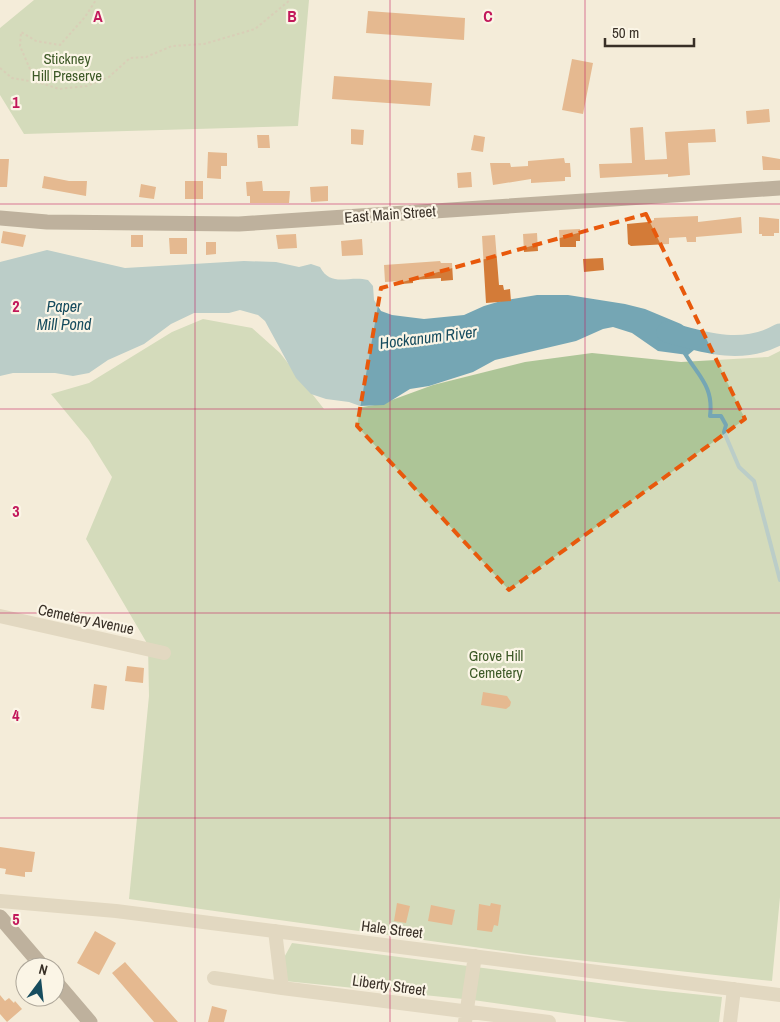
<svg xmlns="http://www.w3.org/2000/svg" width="780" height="1022" font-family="'Archivo Narrow',sans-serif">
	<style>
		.green { fill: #adc597 }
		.water { fill: #75a6b4 }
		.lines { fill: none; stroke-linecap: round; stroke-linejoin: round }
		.stream { stroke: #75a6b4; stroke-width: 4 }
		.river { stroke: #75a6b4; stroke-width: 21 }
		.building { fill: #d37b38 }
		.path { stroke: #b9a98e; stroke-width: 2; stroke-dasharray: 2.5 2.5; stroke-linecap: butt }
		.minor { stroke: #cdbfa4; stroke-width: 14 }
		.major { stroke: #7c6955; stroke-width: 15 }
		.marked { fill: none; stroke: #e8590c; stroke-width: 4; stroke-dasharray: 10 6; stroke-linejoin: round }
		.grid { fill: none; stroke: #c2185b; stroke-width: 1; stroke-opacity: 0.55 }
		.labels { text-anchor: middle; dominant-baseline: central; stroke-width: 4.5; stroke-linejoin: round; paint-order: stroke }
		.park-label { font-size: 15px; fill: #3d5927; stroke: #fbf5e6 }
		.street-label { font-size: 15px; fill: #382f26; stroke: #fbf5e6 }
		.water-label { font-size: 16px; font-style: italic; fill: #174c5e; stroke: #fbf5e6 }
		.grid-label { font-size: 16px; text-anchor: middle; font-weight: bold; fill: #c2185b; stroke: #fbf5e6; stroke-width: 4.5; stroke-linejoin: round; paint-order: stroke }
	</style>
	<rect width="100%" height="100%" fill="#f4ecd9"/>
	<!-- green -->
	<path class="green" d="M34,0H309L298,126L24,134L0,95V28Z
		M203,319L252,328L280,353L324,409L356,408L381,404L433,385L525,362L592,353L681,362L768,357L780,351V897L772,981L531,955L129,899L149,696L148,645L86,539L112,477L89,440L51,394L89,383L172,332Z
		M292,943L645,989L722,997L719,1022H628L473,1000L285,981L281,963Z"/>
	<!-- water -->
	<path class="water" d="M47,250L125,268L244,261L276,262L299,267L311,264L320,267C331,288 349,275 368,280L373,286L374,300L381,311L392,315L424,319L464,315L484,306L501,301L537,295H568L625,304L645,309L681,324L692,332L694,350L688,355L658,351L632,333L613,327L603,329L576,341L495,360L473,372L429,386L410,389L384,405L360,406L349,402L326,399L311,394L296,378L265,321L258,315L240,310L229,313H194L171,324L144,344L108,360L89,373L73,376L55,373H13L0,376V262Z"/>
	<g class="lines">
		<!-- stream -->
		<path class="stream" d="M684,352C698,376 714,386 710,416H721L726,425L724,432L739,467L754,481L780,580"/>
		<!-- river -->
		<path class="river" d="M667,332C705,343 743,355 780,334"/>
	</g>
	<!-- building -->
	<path class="building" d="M368,11L465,18L464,40L366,33Z
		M572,59L593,63L583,114L562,110Z
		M334,76L432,83L430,106L332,99Z
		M769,109L770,122L747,124L746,111Z
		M643,127L645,160L667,159L665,132L715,129L716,142L688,143L690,175L668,177V174L600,178L599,164L632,163L630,128Z
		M351,129L364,130L363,145L351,144Z
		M257,135H269L270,148H258Z
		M474,135L485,137L483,152L471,150Z
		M208,152L227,153V166H221V179L207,178Z
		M762,156L780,159V170H763Z
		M564,158L565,163H570L571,177H565V181L531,183V179L493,185L490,163H510L511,167L528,166V161Z
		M0,159H9L7,187H0Z
		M471,172L472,187L458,188L457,173Z
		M44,176L69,181H87L86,196L42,188Z
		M185,181H203V199H185Z
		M262,181L263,191H290L289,203H250V196H247L246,182Z
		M141,184L156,187L154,199L139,197Z
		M328,186V201L311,202L310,187Z
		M698,216V222L741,217L742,233L696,237V242H687L686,237L669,238V244L631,246L628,244L627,224L648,222L654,220V218Z
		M759,217L779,219V233H774V236H762V234H759Z
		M580,229V241H576V247H560L559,230Z
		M3,231L26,235L23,247L1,243Z
		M537,233L538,251L524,252L523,234Z
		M296,234L297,248L278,249L276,235Z
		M131,235H143V247H131Z
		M495,235L499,285H503L504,290L510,289L511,301L486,303L482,236Z
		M169,238H187V254H170Z
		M362,239L363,255L342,256L341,241Z
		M206,242H216V254L206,255Z
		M603,258L604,270L584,272L583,259Z
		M440,261L441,263H452L453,280L441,281V278L413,280V283L402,284V281L385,282L384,265Z
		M127,666L144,668L143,683L125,681Z
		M94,684L107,686L104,710L91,708Z
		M483,692L507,696L511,702L510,706L506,709L481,705Z
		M0,847L35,852L32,872H25V877L5,874L6,869L0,868Z
		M397,903L410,906L406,923L394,921Z
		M491,903L501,905L498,926L494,925L492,932L477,930L479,904L490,906Z
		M431,905L455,910L452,925L428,921Z
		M95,931L116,943L99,975L77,963Z
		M125,962L178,1022H154L112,973Z
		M0,995L5,1001L9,998L14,1003L15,1001L22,1009L7,1022L0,1014Z
		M212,1006L227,1010L224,1022H208Z"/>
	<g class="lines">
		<!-- path -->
		<path class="path" d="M0,68L12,78L41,83L59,89L87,86L109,77L130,58L146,57L172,46L204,44L255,29L290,0
			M36,83L20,46L21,32L36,41L60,45L85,17L96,0"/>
		<!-- minor -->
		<path class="minor" d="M0,616L164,653
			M0,901L116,911L780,995
			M275,931L282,988L549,1022
			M214,978L282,988
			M465,1022L475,956
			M730,1022L734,989"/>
		<!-- major -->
		<path class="major" d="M0,218L47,222L239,224L780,188
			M0,917L43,967
			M55,981L90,1022"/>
	</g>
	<!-- marked area -->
	<path d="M0 0H780V1022H0ZM646,214L745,419L509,590L357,426L381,288Z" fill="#f4ecd9" fill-opacity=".55" fill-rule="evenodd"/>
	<path class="marked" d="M646,214L745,419L509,590L357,426L381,288Z"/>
	<!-- grid -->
	<path class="grid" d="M195,0V1022M390,0V1022M585,0V1022M0,204H780M0,409H780M0,613H780M0,818H780"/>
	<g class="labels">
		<!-- park labels -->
		<g class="park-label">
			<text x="67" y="58">Stickney<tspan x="67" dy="17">Hill Preserve</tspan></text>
			<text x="496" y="655">Grove Hill<tspan x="496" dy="17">Cemetery</tspan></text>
		</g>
		<!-- street labels -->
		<g class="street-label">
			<text transform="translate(390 214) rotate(-4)">East Main Street</text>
			<text transform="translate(86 619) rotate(12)">Cemetery Avenue</text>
			<text transform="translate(392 929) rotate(7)">Hale Street</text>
			<text transform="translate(389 985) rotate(8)">Liberty Street</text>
		</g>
		<!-- water labels -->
		<g class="water-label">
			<text x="64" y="306">Paper<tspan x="64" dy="18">Mill Pond</tspan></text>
			<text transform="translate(428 337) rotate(-7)">Hockanum River</text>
		</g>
	</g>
	<g class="grid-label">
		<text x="98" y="22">A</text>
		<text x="292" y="22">B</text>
		<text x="488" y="22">C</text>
		<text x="16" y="108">1</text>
		<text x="16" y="312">2</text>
		<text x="16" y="517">3</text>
		<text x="16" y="721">4</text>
		<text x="16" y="925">5</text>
	</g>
	<!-- north arrow -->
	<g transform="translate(40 982) rotate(15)"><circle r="24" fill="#fbf5e6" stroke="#ada699"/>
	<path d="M0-4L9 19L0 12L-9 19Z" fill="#174c5e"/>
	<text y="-8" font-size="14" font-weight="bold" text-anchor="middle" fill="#382f26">N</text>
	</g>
	<!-- scale -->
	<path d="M605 38v8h89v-8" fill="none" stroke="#382f26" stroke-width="2.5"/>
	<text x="612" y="38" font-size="15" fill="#382f26" stroke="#fbf5e6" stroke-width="4" paint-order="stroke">50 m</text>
</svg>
